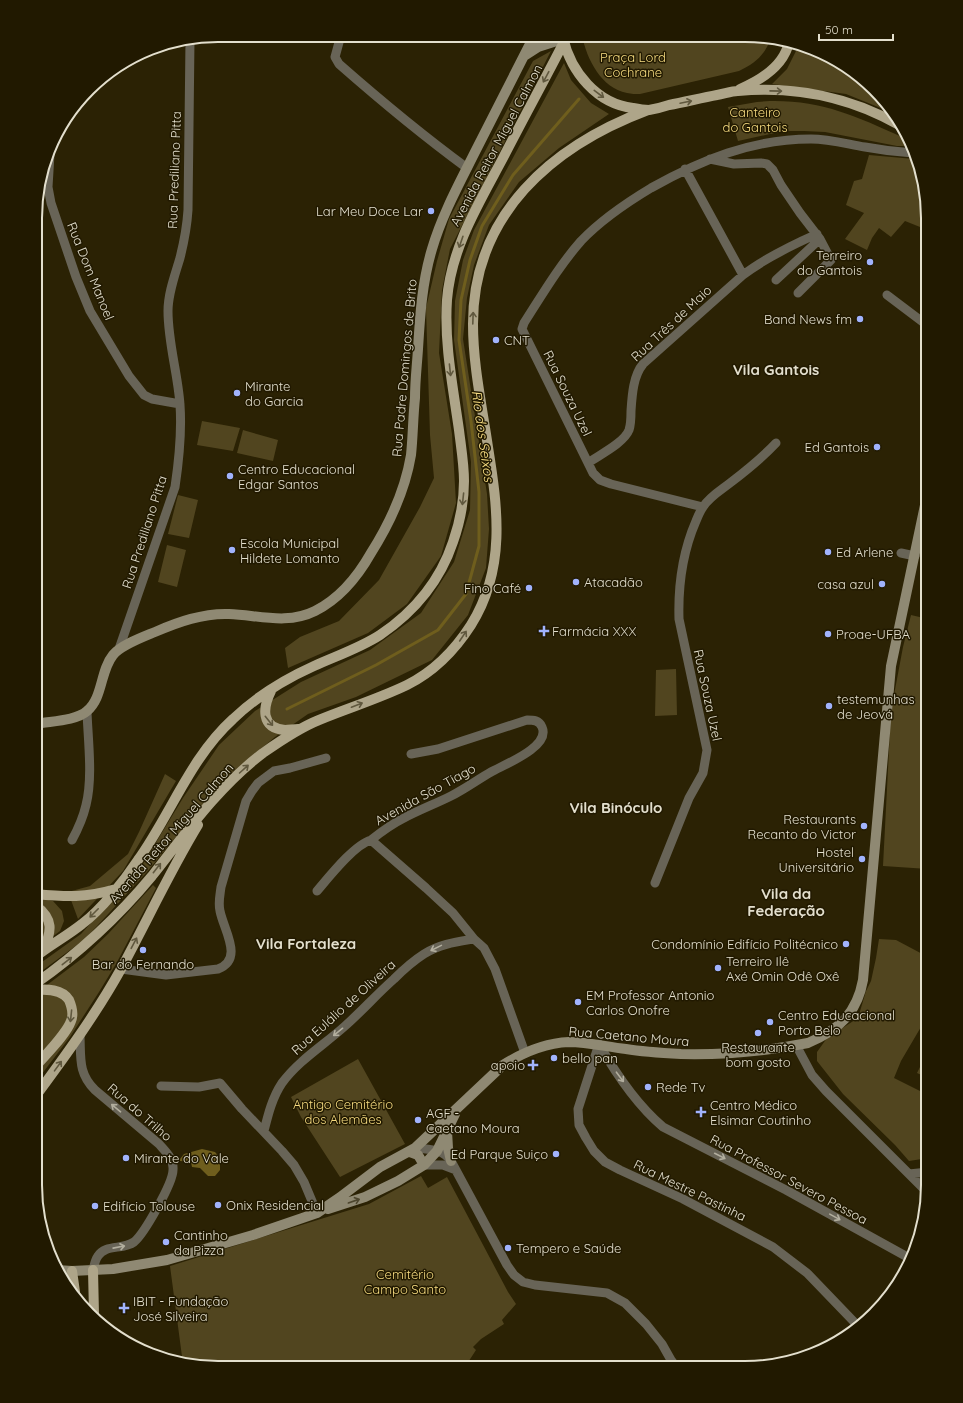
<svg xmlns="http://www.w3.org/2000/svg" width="963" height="1403" font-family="Quicksand,sans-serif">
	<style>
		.green { fill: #51451f }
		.water { fill: #6f5e1d }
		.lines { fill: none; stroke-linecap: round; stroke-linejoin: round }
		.stream { stroke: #6f5e1d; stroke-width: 3 }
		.minor { stroke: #686457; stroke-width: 9 }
		.secondary { stroke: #8f8973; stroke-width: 10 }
		.primary { stroke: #aea589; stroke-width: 10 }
		.oneway { stroke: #60583e }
		.oneway2 { stroke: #b2ae9e }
		.oneway3 { stroke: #4d462e }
		.poi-dot { fill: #a1b3fd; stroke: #211900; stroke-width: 1.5 }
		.labels { text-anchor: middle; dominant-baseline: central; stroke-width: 3; stroke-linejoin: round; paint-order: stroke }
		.park-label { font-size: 13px; fill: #f7dc81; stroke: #211900 }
		.street-label { font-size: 13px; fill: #e3dfcd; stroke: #211900 }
		.poi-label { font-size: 13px; fill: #e3dfcd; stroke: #211900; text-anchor: start }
		.water-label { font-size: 14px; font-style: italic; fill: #f9de83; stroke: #211900 }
		.quarter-label { font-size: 15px; font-weight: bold; fill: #e3dfcd; stroke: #211900 }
		.rim { fill: none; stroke: #e3dfcd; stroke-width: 2 }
	</style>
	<rect width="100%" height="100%" fill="#2b2204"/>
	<!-- green -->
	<path class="green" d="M582,36L769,37H771C766,54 755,64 739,71L640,94C636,94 631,94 627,93C601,88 587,59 582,36Z
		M799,45L815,49L856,73L888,111L846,94L772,84L787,69Z
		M551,51L450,249L442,290L439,353L452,434L456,503L441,556L407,604L368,633L288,668L285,648L300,637L339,621L379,580L420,507L434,478L430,435L426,308L437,261L449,219L533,61Z
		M564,63L571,80L591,103L609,114L559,148L519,182L489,225L474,265L467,298L463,339L487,494L489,529L486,568L468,615L432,660L356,697L308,714L275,737L222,781L147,872L85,939L35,976V967L81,934L141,867L183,798L219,745L255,711L301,682L370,650L421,613L454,562L470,510L471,462L454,340L455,301L463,260L474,230Z
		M770,101C821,100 856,116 902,137L906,139L908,144L904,146H897L825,132L804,131H784L738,141L728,107L757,102Z
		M869,155L914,159L928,216L920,227L905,221L891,237L879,228L872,238L867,250L845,239L864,213L846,205L854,181L862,179Z
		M202,421L240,428L233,451L197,445Z
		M243,430L278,440L273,461L237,453Z
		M178,495L198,500L189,538L168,534Z
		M167,545L186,550L177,587L158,582Z
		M911,615L928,619V869L883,866L891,711L903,647Z
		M676,669L677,715L655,716L656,670Z
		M165,774L176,781L123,871L78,919L68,892L90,886L128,854L139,832Z
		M153,885L156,888L116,964L99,992L70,1037L35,1083V994L84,957L108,934Z
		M44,899L53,901L62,911L64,921L60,931L35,950V901Z
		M879,939L896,940L928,957V1015L901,1061L894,1078L928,1095V1120L921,1131L928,1135V1158L909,1161L895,1145L843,1094L817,1061V1052L827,1038L858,1018L866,991L871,981L876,958Z
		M928,1051V1078L917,1073Z
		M358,1059L405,1144L340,1177L301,1117L291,1097Z
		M421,1176L428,1188L447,1177L508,1292L516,1304L502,1320L504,1324L481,1339L473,1347L476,1350L465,1367L194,1366L183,1364L170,1266L369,1204Z"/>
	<!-- water -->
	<path class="water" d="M202,1149L215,1152L220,1158V1170L215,1176H208L200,1168L192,1167L191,1162L180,1161V1159L184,1154Z"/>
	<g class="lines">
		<!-- stream -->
		<path class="stream" d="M287,709L376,665L438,630L466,594L479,546V492L471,421L459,340L461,300L470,260L482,226L513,175L579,99"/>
		<!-- minor -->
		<path class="minor" d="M341,35L335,57L339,64C380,100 422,135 467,168
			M50,154L48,187L51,203L76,277L90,311L129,376L144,395L152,399L180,404
			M710,159L734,164L761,163L767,164L773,170L781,185L800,213L820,239L831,260L798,293
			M685,169L743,275
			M776,280L820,239
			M887,295L928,326
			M588,463C599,455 624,443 629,430C631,424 631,417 631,411C632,396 633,376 643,364L743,275C765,258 790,246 817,234
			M703,507L611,484L600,480L593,473L522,329L524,323C542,295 559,266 581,241C601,220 626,203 651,188C701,160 752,139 811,139C829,139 847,144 865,147C881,150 897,152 913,153
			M901,553L915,556
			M119,649L175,487C179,460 182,433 180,405C178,374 168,343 168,311C168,293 175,275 180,258C184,242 187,226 188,210L190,40
			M72,840C78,829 83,818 86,805C93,778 88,740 87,712
			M371,840L426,888L453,913L474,939L484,948L495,969L525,1053
			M655,883L689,798L703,773L707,750L679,619C678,586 683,551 696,521C698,516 700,511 703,507C709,497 721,490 730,483C747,470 762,458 776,443
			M317,891C329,877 354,845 371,840C381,832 392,824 404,818C419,810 435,804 451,796C465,789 477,780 491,772C503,765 551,747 542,727C539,720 533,720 527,720L438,749L411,754
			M121,969L166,975L218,969C244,959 224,931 220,911C218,903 220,895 221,887L246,801L252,791L258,783L274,771L290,768L326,758
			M80,1036C81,1058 78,1073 95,1090L159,1144C166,1152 174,1159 173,1170C173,1183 144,1234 134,1242C123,1250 105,1244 98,1256C95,1260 94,1266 93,1270
			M599,1044L578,1109L579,1125L586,1138L594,1151L605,1162L620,1170L683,1199L773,1247L807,1273L859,1327
			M599,1044C616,1074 637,1105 663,1127L786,1190L911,1259
			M796,1045L812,1075L826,1091L928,1193
			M161,1086L199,1087L220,1083L242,1109L282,1151L294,1165L304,1182L317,1213
			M264,1131C268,1115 272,1098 282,1083C299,1060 324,1045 345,1026C362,1011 377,994 394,979C403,970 413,961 424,954C440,944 456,942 474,939
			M415,1148C430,1150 441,1148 451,1161L507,1265L514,1275L523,1282L535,1285L607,1293L625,1303L646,1324L662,1344L671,1360L677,1368
			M424,1165H443L456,1170
			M909,1174L928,1172"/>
		<!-- secondary -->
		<path class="secondary" d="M524,56L538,47L563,39
			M36,724C50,721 76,721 87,711C103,698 100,671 113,655C121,645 143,637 155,632C178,622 203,613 229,614C258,615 287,625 315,611C339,599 358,576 371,553C390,523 405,491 411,455C413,436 413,417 415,398C415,381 417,365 418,349C420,316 422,282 432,249C442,215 459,184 475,152C494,114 514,75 534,36
			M447,1131L448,1148L451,1161
			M410,1152L418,1155L424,1165
			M328,1209L365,1197L398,1181L424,1165L437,1151L455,1114
			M57,1270L72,1271L113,1269L167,1260L253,1235L317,1213L339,1198L380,1167L415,1148L503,1065C522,1053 546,1043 569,1042C588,1042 607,1047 626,1049C644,1052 662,1053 681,1054C723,1055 767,1051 808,1043C839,1030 857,1013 863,980L891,666L928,491"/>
		<!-- primary -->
		<path class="primary" d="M563,38C571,72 597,104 633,108C638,109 644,110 649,110C655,109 663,107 669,105C685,102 701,98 717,95C724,94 731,91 738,91C794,86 850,97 899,125
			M740,89C761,80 784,66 789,42
			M271,691C263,707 260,728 285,730C289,730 294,729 298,729
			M35,894C67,897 85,898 116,889
			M35,905C54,919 52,931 43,951
			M35,957C50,945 67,936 82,924C102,909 124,881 138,860C171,814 190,758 233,719C256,697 285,679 314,666C336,656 360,648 380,635C414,612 440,581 453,542C460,522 464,502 464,481C464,464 461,447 459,430C453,387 444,343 447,300C451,248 479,203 503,158C523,119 544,81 564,42
			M35,984C79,953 118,917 152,876C186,833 218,787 263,753C280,741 299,728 319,720C348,708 378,699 407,685C433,672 455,650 471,625C506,569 498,509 488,447C482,406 473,365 473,324C473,214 552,146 648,110
			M35,1067C45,1055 66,1035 71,1021C74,1014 72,1007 69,1000C62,989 47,989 35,990
			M35,1097C66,1055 96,1014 121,969C147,921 170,871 198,825
			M93,1270L94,1314
			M72,1271L75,1292"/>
	</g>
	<!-- one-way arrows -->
	<defs><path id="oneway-shaft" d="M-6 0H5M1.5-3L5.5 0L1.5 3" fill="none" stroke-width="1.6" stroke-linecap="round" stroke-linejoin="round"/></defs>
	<g class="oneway">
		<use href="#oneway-shaft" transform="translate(546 77) rotate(118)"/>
		<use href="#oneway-shaft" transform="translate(776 91) rotate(1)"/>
		<use href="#oneway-shaft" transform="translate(599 94) rotate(37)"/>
		<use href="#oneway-shaft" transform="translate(686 102) rotate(-12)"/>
		<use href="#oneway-shaft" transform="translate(461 242) rotate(109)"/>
		<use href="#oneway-shaft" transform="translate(473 318) rotate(-88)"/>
		<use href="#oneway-shaft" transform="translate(450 370) rotate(84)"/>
		<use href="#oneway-shaft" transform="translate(463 499) rotate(96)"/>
		<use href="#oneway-shaft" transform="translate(463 636) rotate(-56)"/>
		<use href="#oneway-shaft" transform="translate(357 705) rotate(-21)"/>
		<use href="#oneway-shaft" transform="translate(269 721) rotate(51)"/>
		<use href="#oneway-shaft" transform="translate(244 769) rotate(-42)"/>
		<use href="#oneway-shaft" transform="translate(157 868) rotate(-52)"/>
		<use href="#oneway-shaft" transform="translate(94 913) rotate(135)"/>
		<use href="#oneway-shaft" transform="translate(134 943) rotate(-62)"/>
		<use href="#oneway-shaft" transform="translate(67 961) rotate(-38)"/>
		<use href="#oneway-shaft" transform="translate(71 1016) rotate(96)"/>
		<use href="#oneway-shaft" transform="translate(58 1066) rotate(-54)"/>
	</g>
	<g class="oneway2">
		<use href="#oneway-shaft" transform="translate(436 948) rotate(154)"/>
		<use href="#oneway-shaft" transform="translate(338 1032) rotate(141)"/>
		<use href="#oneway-shaft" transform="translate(620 1077) rotate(53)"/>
		<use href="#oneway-shaft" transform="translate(116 1108) rotate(-140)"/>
		<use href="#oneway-shaft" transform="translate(720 1156) rotate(27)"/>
		<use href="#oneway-shaft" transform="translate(835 1217) rotate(29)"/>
		<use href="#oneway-shaft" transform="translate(119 1247) rotate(-11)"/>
	</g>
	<use class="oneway3" href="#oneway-shaft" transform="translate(354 1201) rotate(-19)"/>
	<!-- markers -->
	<g class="poi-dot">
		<circle cx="431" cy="211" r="4"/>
		<circle cx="870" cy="262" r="4"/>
		<circle cx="860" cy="319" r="4"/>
		<circle cx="496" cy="340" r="4"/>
		<circle cx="237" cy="393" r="4"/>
		<circle cx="877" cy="447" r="4"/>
		<circle cx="230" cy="476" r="4"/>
		<circle cx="232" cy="550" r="4"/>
		<circle cx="828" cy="552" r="4"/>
		<circle cx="576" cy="582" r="4"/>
		<circle cx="882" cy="584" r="4"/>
		<circle cx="529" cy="588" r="4"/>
		<path d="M542 625h4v4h4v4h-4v4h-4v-4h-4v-4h4z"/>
		<circle cx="828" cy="634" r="4"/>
		<circle cx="829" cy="706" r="4"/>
		<circle cx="864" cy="826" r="4"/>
		<circle cx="862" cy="859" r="4"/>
		<circle cx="846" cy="944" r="4"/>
		<circle cx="143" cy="950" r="4"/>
		<circle cx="718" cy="968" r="4"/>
		<circle cx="578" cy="1002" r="4"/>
		<circle cx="770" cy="1022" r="4"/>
		<circle cx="758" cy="1033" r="4"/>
		<circle cx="554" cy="1058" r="4"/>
		<path d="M531 1059h4v4h4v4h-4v4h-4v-4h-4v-4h4z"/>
		<circle cx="648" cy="1087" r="4"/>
		<path d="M699 1106h4v4h4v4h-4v4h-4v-4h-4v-4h4z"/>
		<circle cx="418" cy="1120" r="4"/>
		<circle cx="556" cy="1154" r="4"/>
		<circle cx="126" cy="1158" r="4"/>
		<circle cx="218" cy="1205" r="4"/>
		<circle cx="95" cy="1206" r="4"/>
		<circle cx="166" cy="1242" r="4"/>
		<circle cx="508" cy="1248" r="4"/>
		<path d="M122 1302h4v4h4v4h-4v4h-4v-4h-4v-4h4z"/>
	</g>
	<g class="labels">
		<!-- park labels -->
		<g class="park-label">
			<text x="633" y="57">Praça Lord<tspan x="633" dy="15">Cochrane</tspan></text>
			<text x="755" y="112">Canteiro<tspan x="755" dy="15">do Gantois</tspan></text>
			<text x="343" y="1104">Antigo Cemitério<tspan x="343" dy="15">dos Alemães</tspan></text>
			<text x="405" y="1274">Cemitério<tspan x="405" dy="15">Campo Santo</tspan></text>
		</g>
		<!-- street labels -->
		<g class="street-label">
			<text transform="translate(496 145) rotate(-62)">Avenida Reitor Miguel Calmon</text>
			<text transform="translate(174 170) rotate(-88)">Rua Prediliano Pitta</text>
			<text transform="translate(91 271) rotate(68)">Rua Dom Manoel</text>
			<text transform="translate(671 323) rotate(-43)">Rua Três de Maio</text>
			<text transform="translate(404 368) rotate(-85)">Rua Padre Domingos de Brito</text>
			<text transform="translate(568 393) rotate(64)">Rua Souza Uzel</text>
			<text transform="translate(144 532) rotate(-72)">Rua Prediliano Pitta</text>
			<text transform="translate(708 695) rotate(78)">Rua Souza Uzel</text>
			<text transform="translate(425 794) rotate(-29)">Avenida São Tiago</text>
			<text transform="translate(171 833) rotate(-49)">Avenida Reitor Miguel Calmon</text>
			<text transform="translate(343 1007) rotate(-42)">Rua Eulálio de Oliveira</text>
			<text transform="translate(629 1036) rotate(5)">Rua Caetano Moura</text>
			<text transform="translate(140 1112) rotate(41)">Rua do Trilho</text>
			<text transform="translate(789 1179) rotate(28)">Rua Professor Severo Pessoa</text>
			<text transform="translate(690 1190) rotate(26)">Rua Mestre Pastinha</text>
		</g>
		<!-- poi labels -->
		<g class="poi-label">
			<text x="423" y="211" text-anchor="end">Lar Meu Doce Lar</text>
			<text x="862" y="255" text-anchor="end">Terreiro<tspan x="862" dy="15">do Gantois</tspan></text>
			<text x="852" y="319" text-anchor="end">Band News fm</text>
			<text x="504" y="340">CNT</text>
			<text x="245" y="386">Mirante<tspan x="245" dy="15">do Garcia</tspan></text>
			<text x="869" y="447" text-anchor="end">Ed Gantois</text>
			<text x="238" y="469">Centro Educacional<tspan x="238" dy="15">Edgar Santos</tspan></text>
			<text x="240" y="543">Escola Municipal<tspan x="240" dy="15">Hildete Lomanto</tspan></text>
			<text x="836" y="552">Ed Arlene</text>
			<text x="584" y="582">Atacadão</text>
			<text x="874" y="584" text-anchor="end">casa azul</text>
			<text x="521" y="588" text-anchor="end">Fino Café</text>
			<text x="552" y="631">Farmácia XXX</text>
			<text x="836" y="634">Proae-UFBA</text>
			<text x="837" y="699">testemunhas<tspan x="837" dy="15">de Jeová</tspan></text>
			<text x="856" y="819" text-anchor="end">Restaurants<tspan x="856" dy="15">Recanto do Victor</tspan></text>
			<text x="854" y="852" text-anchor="end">Hostel<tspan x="854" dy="15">Universitário</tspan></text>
			<text x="838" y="944" text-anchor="end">Condomínio Edifício Politécnico</text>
			<text x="726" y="961">Terreiro Ilê<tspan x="726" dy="15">Axé Omin Odê Oxê</tspan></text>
			<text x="143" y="964" text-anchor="middle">Bar do Fernando</text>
			<text x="586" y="995">EM Professor Antonio<tspan x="586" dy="15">Carlos Onofre</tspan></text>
			<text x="778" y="1015">Centro Educacional<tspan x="778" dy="15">Porto Belo</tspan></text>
			<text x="758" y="1047" text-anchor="middle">Restaurante<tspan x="758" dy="15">bom gosto</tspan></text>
			<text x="562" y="1058">bello pan</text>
			<text x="525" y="1065" text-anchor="end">apoio</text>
			<text x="656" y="1087">Rede Tv</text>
			<text x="710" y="1105">Centro Médico<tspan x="710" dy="15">Elsimar Coutinho</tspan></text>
			<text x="426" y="1113">AGF -<tspan x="426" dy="15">Caetano Moura</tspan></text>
			<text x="548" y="1154" text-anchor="end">Ed Parque Suiço</text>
			<text x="134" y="1158">Mirante do Vale</text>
			<text x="226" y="1205">Onix Residencial</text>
			<text x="103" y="1206">Edifício Tolouse</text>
			<text x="174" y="1235">Cantinho<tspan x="174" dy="15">da Pizza</tspan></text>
			<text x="516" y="1248">Tempero e Saúde</text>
			<text x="133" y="1301">IBIT - Fundação<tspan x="133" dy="15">José Silveira</tspan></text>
		</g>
		<!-- water labels -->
		<g class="water-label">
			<text transform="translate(483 436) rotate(82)">Rio dos Seixos</text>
		</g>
		<!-- quarter labels -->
		<g class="quarter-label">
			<text x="776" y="369">Vila Gantois</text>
			<text x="616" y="807">Vila Binóculo</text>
			<text x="786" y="893">Vila da<tspan x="786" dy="17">Federação</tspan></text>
			<text x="306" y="943">Vila Fortaleza</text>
		</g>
	</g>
	<!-- crop -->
	<path d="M0 0H963V1403H0ZM218 42H745A176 176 0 0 1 921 218V1185A176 176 0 0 1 745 1361H218A176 176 0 0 1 42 1185V218A176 176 0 0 1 218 42Z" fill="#211900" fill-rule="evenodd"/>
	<path class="rim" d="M218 42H745A176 176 0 0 1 921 218V1185A176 176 0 0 1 745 1361H218A176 176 0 0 1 42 1185V218A176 176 0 0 1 218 42Z"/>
	<!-- scale -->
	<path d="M819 34v6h74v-6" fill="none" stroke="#e3dfcd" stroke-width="2"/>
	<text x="825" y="34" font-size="12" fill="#e3dfcd" stroke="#211900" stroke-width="3" paint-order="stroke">50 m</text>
</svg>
